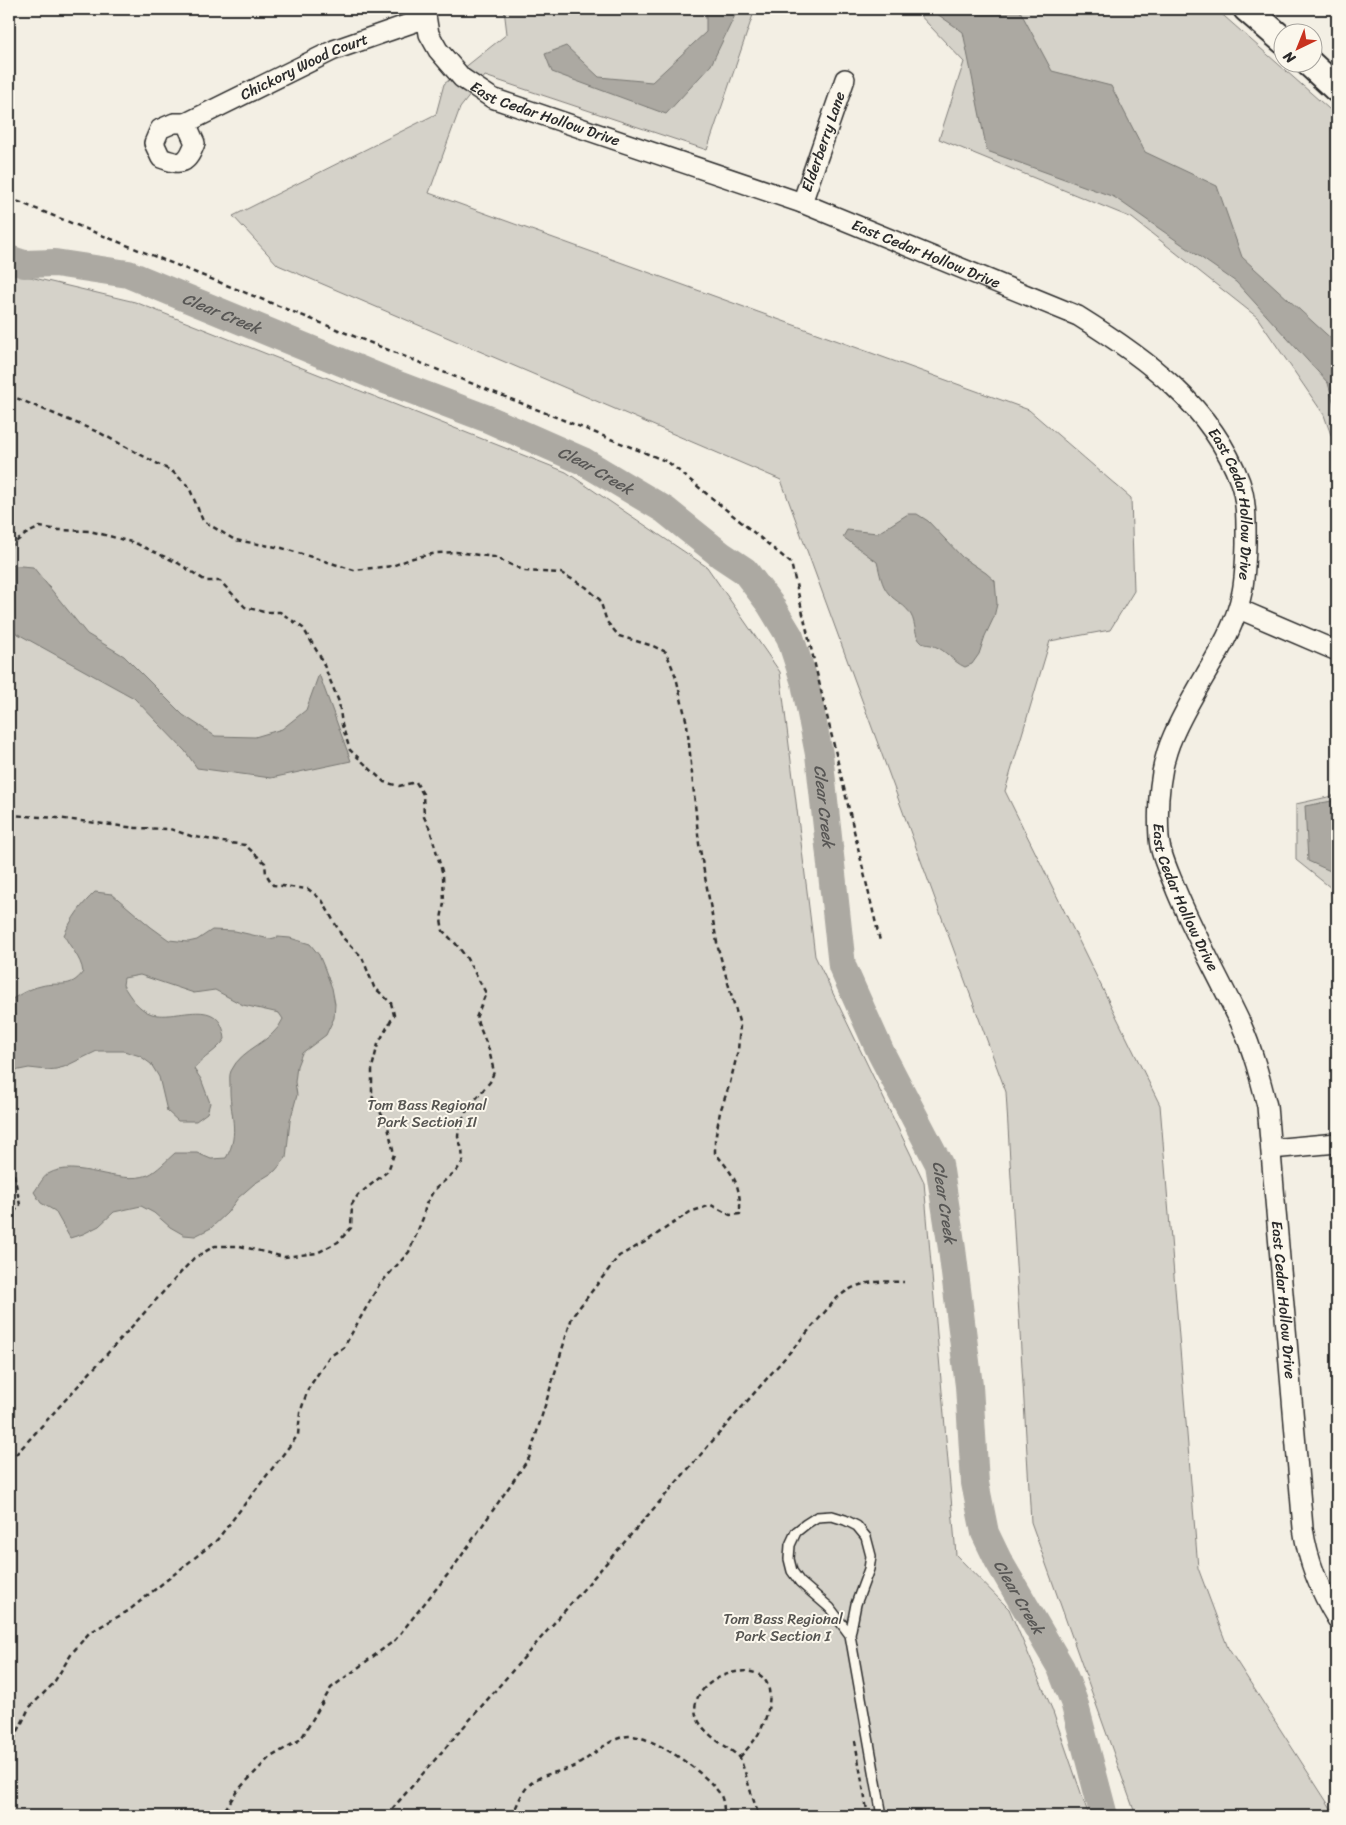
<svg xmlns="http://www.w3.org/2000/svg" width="1346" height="1825" font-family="Sriracha,sans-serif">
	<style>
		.green { fill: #d5d2c9; stroke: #807e7a }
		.water { fill: #aca9a2; stroke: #787772 }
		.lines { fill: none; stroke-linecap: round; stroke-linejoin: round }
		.river { stroke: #aca9a2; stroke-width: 28 }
		.lane-casing { stroke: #2b2b2b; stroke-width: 12 }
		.street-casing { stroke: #2b2b2b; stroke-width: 22 }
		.secondary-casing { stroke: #2b2b2b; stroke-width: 30 }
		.path { stroke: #2b2b2b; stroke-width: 2.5; stroke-dasharray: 5 4; stroke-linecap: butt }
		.lane { stroke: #fbf7ec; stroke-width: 9 }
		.street { stroke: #fbf7ec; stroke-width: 19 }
		.secondary { stroke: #fbf7ec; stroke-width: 26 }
		.labels { text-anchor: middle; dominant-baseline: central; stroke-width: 4; stroke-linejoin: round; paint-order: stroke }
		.street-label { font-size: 15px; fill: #2b2b2b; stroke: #fbf7ec }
		.park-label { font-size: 15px; fill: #565552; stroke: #fbf7ec }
		.water-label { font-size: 16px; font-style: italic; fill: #585755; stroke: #fbf7ec }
	</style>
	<rect width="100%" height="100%" fill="#f3efe4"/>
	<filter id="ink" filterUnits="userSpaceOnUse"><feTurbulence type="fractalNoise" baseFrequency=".02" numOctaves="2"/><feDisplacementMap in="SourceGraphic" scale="10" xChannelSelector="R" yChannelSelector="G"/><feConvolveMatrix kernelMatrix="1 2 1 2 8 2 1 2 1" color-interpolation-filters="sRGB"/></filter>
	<g filter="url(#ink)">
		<!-- green -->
		<path class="green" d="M504,9H755L707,150L485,76L460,108L429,193L1029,410L1131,498L1134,591L1110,630L1050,641L1005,791L1160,1105L1198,1568L1228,1648L1336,1816H1136L1031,1522L1006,1092L781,480L278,265L233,216L436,114L444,84L507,34Z
			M914,9H1216L1337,116V452L1324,415L1257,317L1132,218L939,139L964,62Z
			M9,272L135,302L566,472L707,567L780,672L815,956L924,1182L956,1555L1009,1609L1052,1709L1089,1816H9Z
			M1337,795V891L1336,892L1296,860V804Z"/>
		<!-- water -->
		<path class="water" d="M706,9H738L711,65L666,114L552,72L545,54L566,46L599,77L652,82L706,32Z
			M930,9H1019L1052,71L1111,86L1145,152L1217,186L1242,257L1337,344V415L1328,383L1236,282L1114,197L987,151L963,32Z
			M908,514H917L928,521L962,557L986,573L995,581L997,604L994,617L985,636L979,654L972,664L965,667C953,662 946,650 934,646C930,644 925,645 922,643C914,637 916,623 911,615C906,605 896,602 889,594C881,585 880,573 877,562L843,537L847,530L878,533Z
			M9,565L33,567L87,634L124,656L183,715L215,736L255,737L282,729L306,710L319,674L351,761L271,778L197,768L185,751L134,698L9,629Z
			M1337,800V874L1308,861L1305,806Z
			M95,892L112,894L151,927L169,940L188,942L197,940L212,930L235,931L270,939L278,937L290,938L310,944L319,955L324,967L332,988L335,1004L334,1018L326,1035L302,1053L297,1066L295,1082L297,1095L290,1121L286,1158L275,1171L254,1184L238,1198L227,1213L211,1228L195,1236L184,1235L170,1227L154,1213L141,1206L114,1212L99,1226L83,1234L70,1238L55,1211L41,1203L34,1192C38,1187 43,1177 48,1174C76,1158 118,1186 148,1175C157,1171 167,1160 175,1153H197L211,1159L226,1158C241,1133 229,1113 230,1086C230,1081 229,1075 231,1071C242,1047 273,1043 283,1019L279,1013L243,1005L215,990L194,993L140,975L124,978L123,985C130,997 139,1010 152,1014C178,1021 220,994 225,1039C217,1051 203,1057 194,1069L201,1079L210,1103L207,1113L196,1121H178L167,1111L159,1077L151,1064L140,1056L124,1051H97L64,1067L56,1069L47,1070L29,1068L9,1072V1001C19,995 28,989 41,986C59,981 70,990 83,972C81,957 70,948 64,935C72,918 81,905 95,892Z"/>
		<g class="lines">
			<!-- river -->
			<path class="river" id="s1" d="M9,259L24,264L55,263L128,274L385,380L488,419L583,461L665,510L721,555L745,571L770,604L790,637L805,683L819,754L842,966L881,1053L939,1164L952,1249L969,1386L975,1483L985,1533L998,1560L1061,1668L1074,1702L1104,1816"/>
			<defs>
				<path id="lane" d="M850,1635L830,1608L800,1582L792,1571L789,1559L790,1545L796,1532L806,1524L817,1517L832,1516L845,1520L857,1526L866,1537L871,1556L869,1569L856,1604L850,1635L882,1816"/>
				<g id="street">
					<path id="s2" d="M425,9L429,34L438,50L462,78L492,98L802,203L1078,316C1144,357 1212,406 1240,482C1247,502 1246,523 1246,544C1245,582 1243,602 1227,636C1210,670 1188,701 1173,736C1159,767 1157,804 1159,838C1160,855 1170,874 1176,890C1195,936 1220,979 1241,1024C1253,1051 1260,1078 1267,1106L1303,1528C1308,1562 1319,1590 1337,1619"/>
					<path d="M174,123H186L195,143C187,164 182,166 161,158L154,143L160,129Z"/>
					<path id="s3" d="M186,123L334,50L426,18"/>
					<path id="s4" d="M802,203L845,79"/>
					<path d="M1239,609L1337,651"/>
					<path d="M1271,1149L1337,1143"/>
				</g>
				<path id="secondary" d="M1247,9L1284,41
					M1308,62L1337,89"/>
			</defs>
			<!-- lane casing -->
			<use href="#lane" class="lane-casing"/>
			<!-- street casing -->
			<use href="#street" class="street-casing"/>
			<!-- secondary casing -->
			<use href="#secondary" class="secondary-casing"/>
			<!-- path -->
			<path class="path" d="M9,198L668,462L791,563L880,941
				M9,395L100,433L173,472L189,487L203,521L235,540L282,548L354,570L392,566L413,558L437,553L456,552L494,557L525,571L561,573L586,587L600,600L607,622L619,636L653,646L666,652L676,677L687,724L699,844L718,948L740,1025L738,1051L730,1083L720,1112L715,1140V1153C734,1175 741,1185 740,1214L730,1215L711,1205L690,1212L645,1242L619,1256L572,1317L529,1458L453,1568L395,1640L331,1688L301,1739L269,1758L237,1791L221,1816
				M9,547L26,534L40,527L59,530L90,531L135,543L178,563L206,581H220L245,607L264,612H280L303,628L321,658L339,702L342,725L350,750L384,782L399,786L416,782L423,794L424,817L430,829L443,875L444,903L441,919L443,931L456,944L466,957L486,993L476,1018L489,1050L494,1072L490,1082L469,1107L459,1125L458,1137L462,1149L463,1161L457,1170L434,1190L426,1204L423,1218L409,1252L379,1285L344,1347L329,1357L308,1389L300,1413L298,1435L217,1540L128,1611L89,1633L72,1653L53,1684L29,1708L9,1750
				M9,815L57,818L136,828L170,829L191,836L223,842L245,845L265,863L266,874L273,885L308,889L322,900L343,938L362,957L374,987L391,1003L394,1015L378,1044L372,1068V1096L388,1127L394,1154L388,1171L358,1195L352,1204L351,1228L338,1242L317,1253L284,1257L240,1246H215L194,1258L9,1462
				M9,1168H11L14,1174L20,1205L9,1218
				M855,1741L868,1816
				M740,1757C746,1750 754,1742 759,1733C767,1719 777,1688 761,1676C740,1661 688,1684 696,1715C700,1729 717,1741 728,1748C731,1751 737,1754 740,1758C742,1762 743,1768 745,1772C749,1787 754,1802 759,1816
				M386,1816L837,1298C859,1280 876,1281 904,1282
				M512,1816C518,1804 522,1789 534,1781C545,1773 560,1772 573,1767C592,1758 607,1738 629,1736C653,1735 707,1774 720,1794C724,1801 724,1809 724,1816"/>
			<!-- lane -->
			<use href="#lane" class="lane"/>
			<!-- street -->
			<use href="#street" class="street"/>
			<!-- secondary -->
			<use href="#secondary" class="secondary"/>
		</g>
	</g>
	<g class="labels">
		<!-- street labels -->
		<g class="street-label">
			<text stroke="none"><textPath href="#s3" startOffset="131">Chickory Wood Court</textPath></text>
			<text stroke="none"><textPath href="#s2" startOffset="172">East Cedar Hollow Drive</textPath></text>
			<text stroke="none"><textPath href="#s4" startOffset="65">Elderberry Lane</textPath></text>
			<text stroke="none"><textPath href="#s2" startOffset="578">East Cedar Hollow Drive</textPath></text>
			<text stroke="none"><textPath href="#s2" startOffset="998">East Cedar Hollow Drive</textPath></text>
			<text stroke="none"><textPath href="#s2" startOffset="1418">East Cedar Hollow Drive</textPath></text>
			<text stroke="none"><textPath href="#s2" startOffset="1838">East Cedar Hollow Drive</textPath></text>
		</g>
		<!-- park labels -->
		<g class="park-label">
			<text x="427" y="1105">Tom Bass Regional<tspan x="427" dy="17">Park Section II</tspan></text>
			<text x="783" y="1619">Tom Bass Regional<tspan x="783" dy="17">Park Section I</tspan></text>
		</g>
		<!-- water labels -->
		<g class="water-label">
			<text stroke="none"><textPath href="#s1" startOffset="222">Clear Creek</textPath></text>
			<text stroke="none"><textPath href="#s1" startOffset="628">Clear Creek</textPath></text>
			<text stroke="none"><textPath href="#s1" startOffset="1062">Clear Creek</textPath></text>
			<text stroke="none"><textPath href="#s1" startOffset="1482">Clear Creek</textPath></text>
			<text stroke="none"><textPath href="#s1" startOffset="1888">Clear Creek</textPath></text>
		</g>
	</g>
	<!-- margin -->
	<rect width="1346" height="1825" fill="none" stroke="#fbf7ec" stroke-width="30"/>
	<rect x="15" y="15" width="1316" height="1795" fill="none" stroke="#2b2b2b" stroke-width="2" filter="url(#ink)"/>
	<!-- north arrow -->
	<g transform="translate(1298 48) rotate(223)"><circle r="24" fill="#fbf7ec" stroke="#a8a59f"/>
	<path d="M0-4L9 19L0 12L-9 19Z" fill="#c8321e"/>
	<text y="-8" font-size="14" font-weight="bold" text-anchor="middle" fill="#2b2b2b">N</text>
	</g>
</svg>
